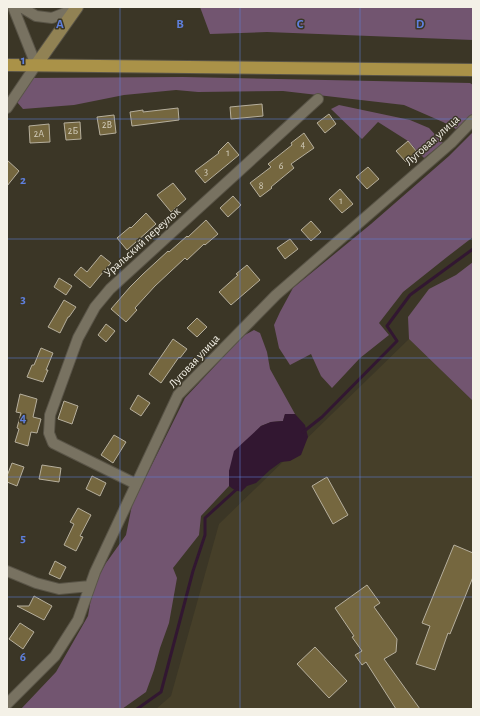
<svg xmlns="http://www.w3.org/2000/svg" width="480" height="716" font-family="'Alegreya Sans',sans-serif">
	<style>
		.built { fill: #463f29 }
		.green { fill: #725570 }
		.water { fill: #321731 }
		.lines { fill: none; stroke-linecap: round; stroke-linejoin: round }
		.stream { stroke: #321731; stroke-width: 3 }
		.building { fill: #75673f; stroke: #b6af9d }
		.street-casing { stroke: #595447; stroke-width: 12 }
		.secondary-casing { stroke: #595447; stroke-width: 14 }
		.primary-casing { stroke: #595447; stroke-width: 14 }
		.street { stroke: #787261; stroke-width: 10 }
		.secondary { stroke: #918254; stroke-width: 12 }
		.primary { stroke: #aa9248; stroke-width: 12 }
		.grid { fill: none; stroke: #5e7fdc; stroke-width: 1; stroke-opacity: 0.55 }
		.labels { text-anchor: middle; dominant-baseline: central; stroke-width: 3; stroke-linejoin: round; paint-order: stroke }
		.number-label { font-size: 10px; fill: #d4cebd }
		.street-label { font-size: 12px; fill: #f4f1e7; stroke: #3b3626 }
		.grid-label { font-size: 13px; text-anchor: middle; font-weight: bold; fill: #5e7fdc; stroke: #3b3626; stroke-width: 3; stroke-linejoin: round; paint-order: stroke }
	</style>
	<rect width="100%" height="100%" fill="#3b3626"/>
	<!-- built -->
	<path class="built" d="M409,339L473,401V709H156L171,696L219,524Z"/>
	<!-- green -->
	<path class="green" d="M200,7H473V40L267,32L210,34Z
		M183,77L470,83L473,85V116L471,120L456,129L443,122L404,105L283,91L198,92L176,90L124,95L74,105L23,109L17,102L28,78Z
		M339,105L410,120L429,128L443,143L424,158L408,141L378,122L362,139L331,109Z
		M473,132V237L447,257L403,292L379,323L389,335L360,358L332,388L321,376L311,354L290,365L279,348L274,325L280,312L293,288L371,224L449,156Z
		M473,262V401L409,339L408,317L429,289L456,275Z
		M254,330L260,333L267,352L270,369L295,414H285L283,421L271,422L261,426L251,437L229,471V486L201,516L199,535L173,568L177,578L169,623L160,648L154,670L146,692L122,709H21L56,672L88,616L93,587L106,563L126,535L132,505L185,398L243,336Z"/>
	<!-- water -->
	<path class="water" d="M285,414H295L305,425L308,437L301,455L290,461L281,462L270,470L256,483L247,486L241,492L233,489L229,486V471L234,451L261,426L271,422L283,421Z"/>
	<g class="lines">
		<!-- stream -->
		<path class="stream" d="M303,432L322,417L397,341L387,326L410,295L473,249
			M137,709L161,692L193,571L205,535V518L238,488"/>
	</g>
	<!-- building -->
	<path class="building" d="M262,104L263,116L231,119L230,107Z
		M178,108L179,120L132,126L130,112L143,110V112Z
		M329,114L336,124L325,133L317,123Z
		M114,115L116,133L100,135L97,117Z
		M80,122L81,139L66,140L64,123Z
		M49,124L50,142L30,143L29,126Z
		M304,133L314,148L291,164L294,168L271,187L272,188L260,197L250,183L271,167L268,164L292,145L291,143Z
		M408,141L417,152L406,162L396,151Z
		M228,142L239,155L205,183L195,171L219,153L218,152Z
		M7,160L19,171L7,186Z
		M368,167L379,179L367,189L356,177Z
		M173,183L186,199L171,212L157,195Z
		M340,189L353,204L342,213L329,199Z
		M233,196L241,205L228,217L220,208Z
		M146,213L156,224L127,250L117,238L130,227L131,228Z
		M206,220L218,234L205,245L204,244L187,260L185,258L155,286L135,308L137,310L126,322L111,309L130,287L143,274L168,251L169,252L187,236L188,237Z
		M311,221L321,232L311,241L301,230Z
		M290,239L298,249L285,259L277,248Z
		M101,255L111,263L104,271L90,288L74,275L81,267L87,272Z
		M247,265L260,280L231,305L219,292L238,275L236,274Z
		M59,278L72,286L66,295L54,287Z
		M64,300L76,307L69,317H68L60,333L48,327Z
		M197,318L207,327L197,337L187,328Z
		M106,324L115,331L106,342L98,335Z
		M173,339L187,349L180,358L179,357L161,383L149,374Z
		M41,348L53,353L46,370H48L43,382L27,377L32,365H34Z
		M20,394L37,399L33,417L41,419L37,433L31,432L28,446L15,442L19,429L17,428L21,413L16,412Z
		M138,395L150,403L141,416L130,409Z
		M64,401L78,406L72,424L58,419Z
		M114,435L126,442L113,463L101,455Z
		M12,463L24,467L17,486L7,482V476Z
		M42,465L61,468L59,482L39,479Z
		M92,476L106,483L100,496L86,489Z
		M327,477L348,515L333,524L312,486Z
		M78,508L91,515L80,536L83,537L76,551L64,545L74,524L70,522Z
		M454,545L473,553V577L450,634L448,633L435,670L416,664L430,626L422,623Z
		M55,561L66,567L60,579L49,574Z
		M367,585L380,603L374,607L397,639L396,652L384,659L420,709H396L366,662L362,665L355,655L362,651L352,637L354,636L335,608Z
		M34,596L52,606L44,620L17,606H29Z
		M20,623L34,632L23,649L9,639Z
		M315,647L347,681L329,698L297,664Z"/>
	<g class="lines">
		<defs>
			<path id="street" d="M21,7L36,16L52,18L75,9
				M7,108L36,65L13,7
				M136,484L53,443L49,433L50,415L78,338L95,307L110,289L318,99
				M7,571L36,583L59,589L90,586
				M7,704L55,656L78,620L95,572L178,395L276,295L451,143L473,120"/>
			<path id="secondary" d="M36,65L77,7"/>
			<path id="primary" d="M7,65L473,70"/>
		</defs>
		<!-- street casing -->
		<use href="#street" class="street-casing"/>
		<!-- secondary casing -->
		<use href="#secondary" class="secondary-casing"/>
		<!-- primary casing -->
		<use href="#primary" class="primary-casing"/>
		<!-- street -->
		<use href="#street" class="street"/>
		<!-- secondary -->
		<use href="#secondary" class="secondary"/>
		<!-- primary -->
		<use href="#primary" class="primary"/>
	</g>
	<!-- grid -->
	<path class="grid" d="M120,7V709M240,7V709M360,7V709M7,119H473M7,239H473M7,358H473M7,477H473M7,597H473"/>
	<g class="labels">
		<!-- number labels -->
		<g class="number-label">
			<text x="107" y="125">2В</text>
			<text x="73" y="131">2Б</text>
			<text x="39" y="134">2А</text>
			<text x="303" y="145">4</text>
			<text x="228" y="153">1</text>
			<text x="281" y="166">6</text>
			<text x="206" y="172">3</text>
			<text x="261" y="186">8</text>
			<text x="341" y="201">1</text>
		</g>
		<!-- street labels -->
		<g class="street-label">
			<text transform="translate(432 140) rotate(-42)">Луговая улица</text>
			<text transform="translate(142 242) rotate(-42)">Уральский переулок</text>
			<text transform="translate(194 361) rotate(-47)">Луговая улица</text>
		</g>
	</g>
	<g class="grid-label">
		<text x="60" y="28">A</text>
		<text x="180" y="28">B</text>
		<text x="300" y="28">C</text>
		<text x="420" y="28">D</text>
		<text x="23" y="64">1</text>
		<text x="23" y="184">2</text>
		<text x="23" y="303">3</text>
		<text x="23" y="422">4</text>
		<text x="23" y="542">5</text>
		<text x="23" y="661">6</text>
	</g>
	<!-- border -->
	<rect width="480" height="716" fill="none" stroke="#f4f1e7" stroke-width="16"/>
</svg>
